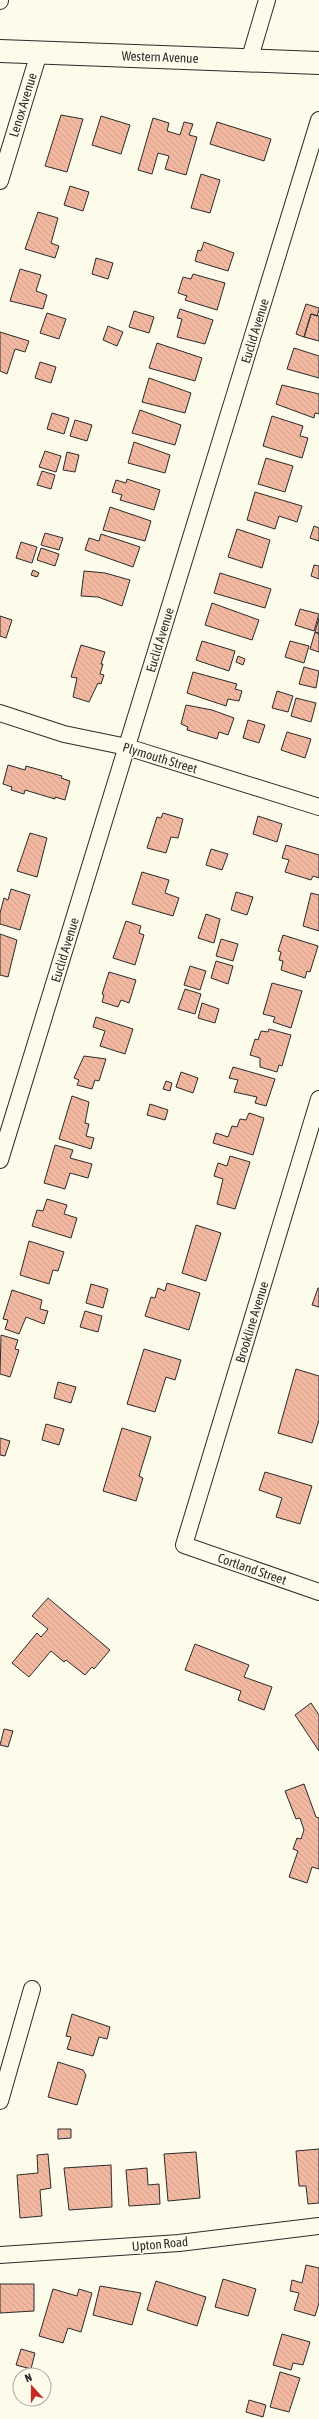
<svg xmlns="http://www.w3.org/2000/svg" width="319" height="2419" font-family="'Asap Condensed',sans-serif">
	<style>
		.building { fill: url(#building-back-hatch); stroke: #2b2b2b }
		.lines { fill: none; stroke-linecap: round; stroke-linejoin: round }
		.street-casing { stroke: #2b2b2b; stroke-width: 18 }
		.primary-casing { stroke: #2b2b2b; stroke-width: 24 }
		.street { stroke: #fdfbea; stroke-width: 16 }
		.primary { stroke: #fdfbea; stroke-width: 22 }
		.labels { text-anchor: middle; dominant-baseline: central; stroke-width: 3; stroke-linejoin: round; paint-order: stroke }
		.street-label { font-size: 13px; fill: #2b2b2b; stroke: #fdfbea }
	</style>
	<defs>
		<pattern id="building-back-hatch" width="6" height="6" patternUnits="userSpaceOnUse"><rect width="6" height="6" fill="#f2b8a0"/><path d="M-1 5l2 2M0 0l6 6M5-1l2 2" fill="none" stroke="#d09e8a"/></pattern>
	</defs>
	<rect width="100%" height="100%" fill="#fdfbea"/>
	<!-- building -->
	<path class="building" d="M61,115L83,119L67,172L45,166Z
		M101,116L130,125L121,154L92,145Z
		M153,118L169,123L167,131L180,135L184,122L193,124L189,135L197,137L186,175L165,169L169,156L158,153L152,174L138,170Z
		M217,122L271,139L264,161L210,144Z
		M201,174L220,180L210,213L191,208Z
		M70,186L89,192L83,211L64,205Z
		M38,212L58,218L51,243L59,246L55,258L25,249Z
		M204,242L234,253L228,271L195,261L198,250L201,251Z
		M96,258L113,263L108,279L92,274Z
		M20,269L41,275L36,291L47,295L43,309L10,301Z
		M193,274L225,283L217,310L185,300L187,296L178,293L183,277L191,279Z
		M306,304L319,308V310L317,316L311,314L304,337L296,334Z
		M180,309L213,320L205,344L177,337L182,319L177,318Z
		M134,311L154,317L149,333L129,327Z
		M47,313L66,319L59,339L40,333Z
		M311,314L319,316V341L304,337Z
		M108,326L123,332L117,346L103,340Z
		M0,332L29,341L25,352L15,349L7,374L0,371Z
		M157,343L202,358L195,381L149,368Z
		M294,348L319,356V378L287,369Z
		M40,362L56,367L51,383L35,378Z
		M149,378L191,393L185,413L142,402Z
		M282,385L319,394V414L315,413L314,418L276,404Z
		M140,410L181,425L175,445L132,433Z
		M52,413L69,418L64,434L47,429Z
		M272,416L303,426L300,436L308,438L302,458L263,446Z
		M75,420L92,425L87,441L70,436Z
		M134,442L170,455L165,473L128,463Z
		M45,451L61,456L56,472L39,467Z
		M67,452L79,455L75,472L63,470Z
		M266,458L293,466L285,492L258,484Z
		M42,471L55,475L51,489L37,485Z
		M127,479L160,490L154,510L120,500L122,495L112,492L116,480L126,483Z
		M255,492L302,506L297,522L279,516L275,529L247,520Z
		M110,507L151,521L145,541L103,530Z
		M314,526L319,528V541L310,538Z
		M237,529L270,540L262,568L228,557Z
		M45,533L63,538L59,550L41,545Z
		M101,534L140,547L133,567L85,550L89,538L99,541Z
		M21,542L37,547L32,563L16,558Z
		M41,548L59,554L55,566L37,560Z
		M314,565L319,566V579L311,576Z
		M33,570L39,573L37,577L31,575Z
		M84,571L105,573L130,580L122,606L98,597L81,596Z
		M220,573L271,589L265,608L214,593Z
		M212,603L259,620L252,640L205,625Z
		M300,609L319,614L314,631L295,625Z
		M0,616L12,620L6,638L0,636Z
		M319,618V633L315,632Z
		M315,632L319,634V652L310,649Z
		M202,641L235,651L229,671L196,660Z
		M290,641L309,646L304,663L285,657Z
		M81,645L105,652L101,664H103L100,674L104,675L101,684L98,683L89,702L73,697L77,678L71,677Z
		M238,656L245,659L243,665L236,662Z
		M304,667L319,671L316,688L299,684Z
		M193,672L237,684L235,689L242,691L239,701L228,699L226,706L187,693Z
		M277,691L293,696L288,712L272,708Z
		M296,698L316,703L311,722L291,716Z
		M186,705L212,710L234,718L228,735L219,732L217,739L187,730L188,727L181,724Z
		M248,720L265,725L259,743L243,738Z
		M287,732L311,739L305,758L281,750Z
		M8,765L25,770L26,766L62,776L61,778L70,781L65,800L55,797V799L25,790L24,794L11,790L12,787L3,784Z
		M163,813L183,819L178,838L171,837L166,853L147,848L157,817L161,818Z
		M258,816L282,824L277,842L253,834Z
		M30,833L47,838L37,877L17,871Z
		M286,845L319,855V878L313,876L311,880L285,872L289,860L282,858Z
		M211,849L228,854L222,870L206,865Z
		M142,872L169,880L165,893L179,898L173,916L132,904Z
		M11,889L30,895L20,930L0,924V913L4,898L8,900Z
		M236,892L253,897L247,915L231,910Z
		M311,893L319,895V931L303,926Z
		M206,914L220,919L214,943L198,938Z
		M126,921L141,926L139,933L144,935L135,965L113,958Z
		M0,934L17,940L8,977L0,975Z
		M283,935L318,946L310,972L307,971L305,978L281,970L283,961L279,960L281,952L278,951Z
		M221,939L238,944L233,961L216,956Z
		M216,961L233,966L228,984L211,978Z
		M190,966L206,971L200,990L184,985Z
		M109,972L136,980L129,1003L121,1000L118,1007L102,1002L104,995L102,994Z
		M272,983L302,991L291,1028L273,1022L275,1017L263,1014Z
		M185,989L201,994L195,1014L178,1009Z
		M202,1003L219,1009L215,1023L198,1018Z
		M96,1017L133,1029L125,1054L100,1046L105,1031L93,1027Z
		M269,1029L291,1035L282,1066L279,1065L277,1072L260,1067V1058L250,1055L255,1039L258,1040L261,1031L268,1032Z
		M84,1056L106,1059L99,1081L95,1080L92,1089L77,1085L79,1080L74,1078Z
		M233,1067L275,1079L266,1106L255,1103L257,1097L234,1092L238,1080L229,1078Z
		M181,1072L198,1078L193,1093L176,1087Z
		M166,1081L172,1083L170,1091L163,1089Z
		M72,1096L89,1102L85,1123L89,1124L86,1136L94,1138L91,1149L59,1139Z
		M150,1104L168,1110L165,1120L147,1115Z
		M249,1113L264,1118L253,1155L213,1143L216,1133L228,1137L232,1126L237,1127L240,1119L246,1120Z
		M55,1145L73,1150L70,1158L92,1164L88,1178L70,1173L65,1189L44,1183Z
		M230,1156L250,1162L235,1209L217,1204L223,1179L214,1176L218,1163L227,1166Z
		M47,1199L67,1205L64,1214L77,1218L71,1238L32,1226L37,1210L43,1211Z
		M196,1225L221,1233L206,1281L182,1273Z
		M29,1241L64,1252L58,1271L53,1270L49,1284L20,1275Z
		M167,1283L200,1293L189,1330L145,1316L151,1297L155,1298L158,1288L165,1291Z
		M91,1284L108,1289L103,1308L86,1303Z
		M318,1288H319V1307L312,1305Z
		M12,1290L42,1300L40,1309L48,1311L44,1324L26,1317L19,1334L5,1329L8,1320L3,1319Z
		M85,1311L102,1316L98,1332L80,1327Z
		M1,1335L18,1340L15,1349L19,1350L10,1377L0,1374Z
		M144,1349L181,1360L175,1380L166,1377L155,1412L127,1404Z
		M296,1369L319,1376V1420L312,1443L278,1433Z
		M58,1382L76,1387L71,1403L54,1398Z
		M46,1424L64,1429L59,1445L42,1440Z
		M122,1428L151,1437L139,1476L143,1478L136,1501L103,1491Z
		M0,1438L10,1441L5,1456L0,1455Z
		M265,1472L312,1486L300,1524L276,1517L282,1498L259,1490Z
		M48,1598L110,1650L94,1669L92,1667L85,1675L66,1660L64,1662L51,1651L29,1677L12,1663L37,1633L41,1637L48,1629L32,1616Z
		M195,1644L249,1665L244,1677L272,1687L264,1710L238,1700L241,1691L185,1670Z
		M311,1703L319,1715V1751L295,1715Z
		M4,1729L13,1731L8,1747L0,1745Z
		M304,1784L316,1817L319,1818V1869L312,1867L307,1883L289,1877L298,1851L293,1849L297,1838L301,1839L304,1830L300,1818L296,1819L285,1791Z
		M72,2014L110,2027L107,2039L99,2037L93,2056L67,2049L71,2037L66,2036Z
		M58,2062L83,2070L86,2075L77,2105L48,2097Z
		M58,2129H71V2138L58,2139Z
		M319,2149V2203L308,2204L306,2186H299L296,2151Z
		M196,2152L200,2198L168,2201L164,2154Z
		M48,2154L51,2188L40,2190L42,2216L20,2218L17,2175L38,2173L37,2155Z
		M111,2165L112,2207L69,2210L64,2168Z
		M147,2168L148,2185L159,2184L160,2204L129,2206L126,2170Z
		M306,2265L319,2268V2303L315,2316L294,2310L299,2293L290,2291L292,2280L302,2283Z
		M223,2279L256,2289L248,2316L215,2307Z
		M156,2281L206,2297L197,2326L147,2310Z
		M0,2284H34V2311L0,2313Z
		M100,2286L141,2293L132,2325L93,2315Z
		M53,2289L77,2296L79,2289L92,2293L81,2332L68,2328L63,2343L39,2336Z
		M282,2334L310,2342L303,2365L293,2363L291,2370L273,2365Z
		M21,2349L35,2353L31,2369L16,2365Z
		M280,2372L300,2378L289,2412L270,2407Z
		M249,2400L266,2405L263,2417L246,2412Z"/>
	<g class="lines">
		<defs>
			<path id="street" d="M0,1V0
				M249,61L267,0
				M0,181L39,53
				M0,713L64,734L127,747L319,807
				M319,1099L184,1545L319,1592
				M0,1160L319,120
				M0,2101L32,1989
				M0,2255L179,2243L319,2226"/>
			<path id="primary" d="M0,51L319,63"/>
		</defs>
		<!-- street casing -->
		<use href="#street" class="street-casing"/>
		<!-- primary casing -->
		<use href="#primary" class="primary-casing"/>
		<!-- street -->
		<use href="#street" class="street"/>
		<!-- primary -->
		<use href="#primary" class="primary"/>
	</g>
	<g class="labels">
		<!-- street labels -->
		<g class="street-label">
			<text transform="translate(160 57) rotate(2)">Western Avenue</text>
			<text transform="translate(23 105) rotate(-73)">Lenox Avenue</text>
			<text transform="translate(255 331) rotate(-73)">Euclid Avenue</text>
			<text transform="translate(160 640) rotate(-73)">Euclid Avenue</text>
			<text transform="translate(160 758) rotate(17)">Plymouth Street</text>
			<text transform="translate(65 950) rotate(-73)">Euclid Avenue</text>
			<text transform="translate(252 1322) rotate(-73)">Brookline Avenue</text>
			<text transform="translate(252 1569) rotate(19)">Cortland Street</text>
			<text transform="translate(160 2244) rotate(-5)">Upton Road</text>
		</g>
	</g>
	<!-- north arrow -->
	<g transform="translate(32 2387) rotate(339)"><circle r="19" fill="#fdfbea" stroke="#a9a89e"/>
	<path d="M0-3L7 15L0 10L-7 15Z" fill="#c62828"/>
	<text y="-6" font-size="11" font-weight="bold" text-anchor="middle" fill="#2b2b2b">N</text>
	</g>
</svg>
